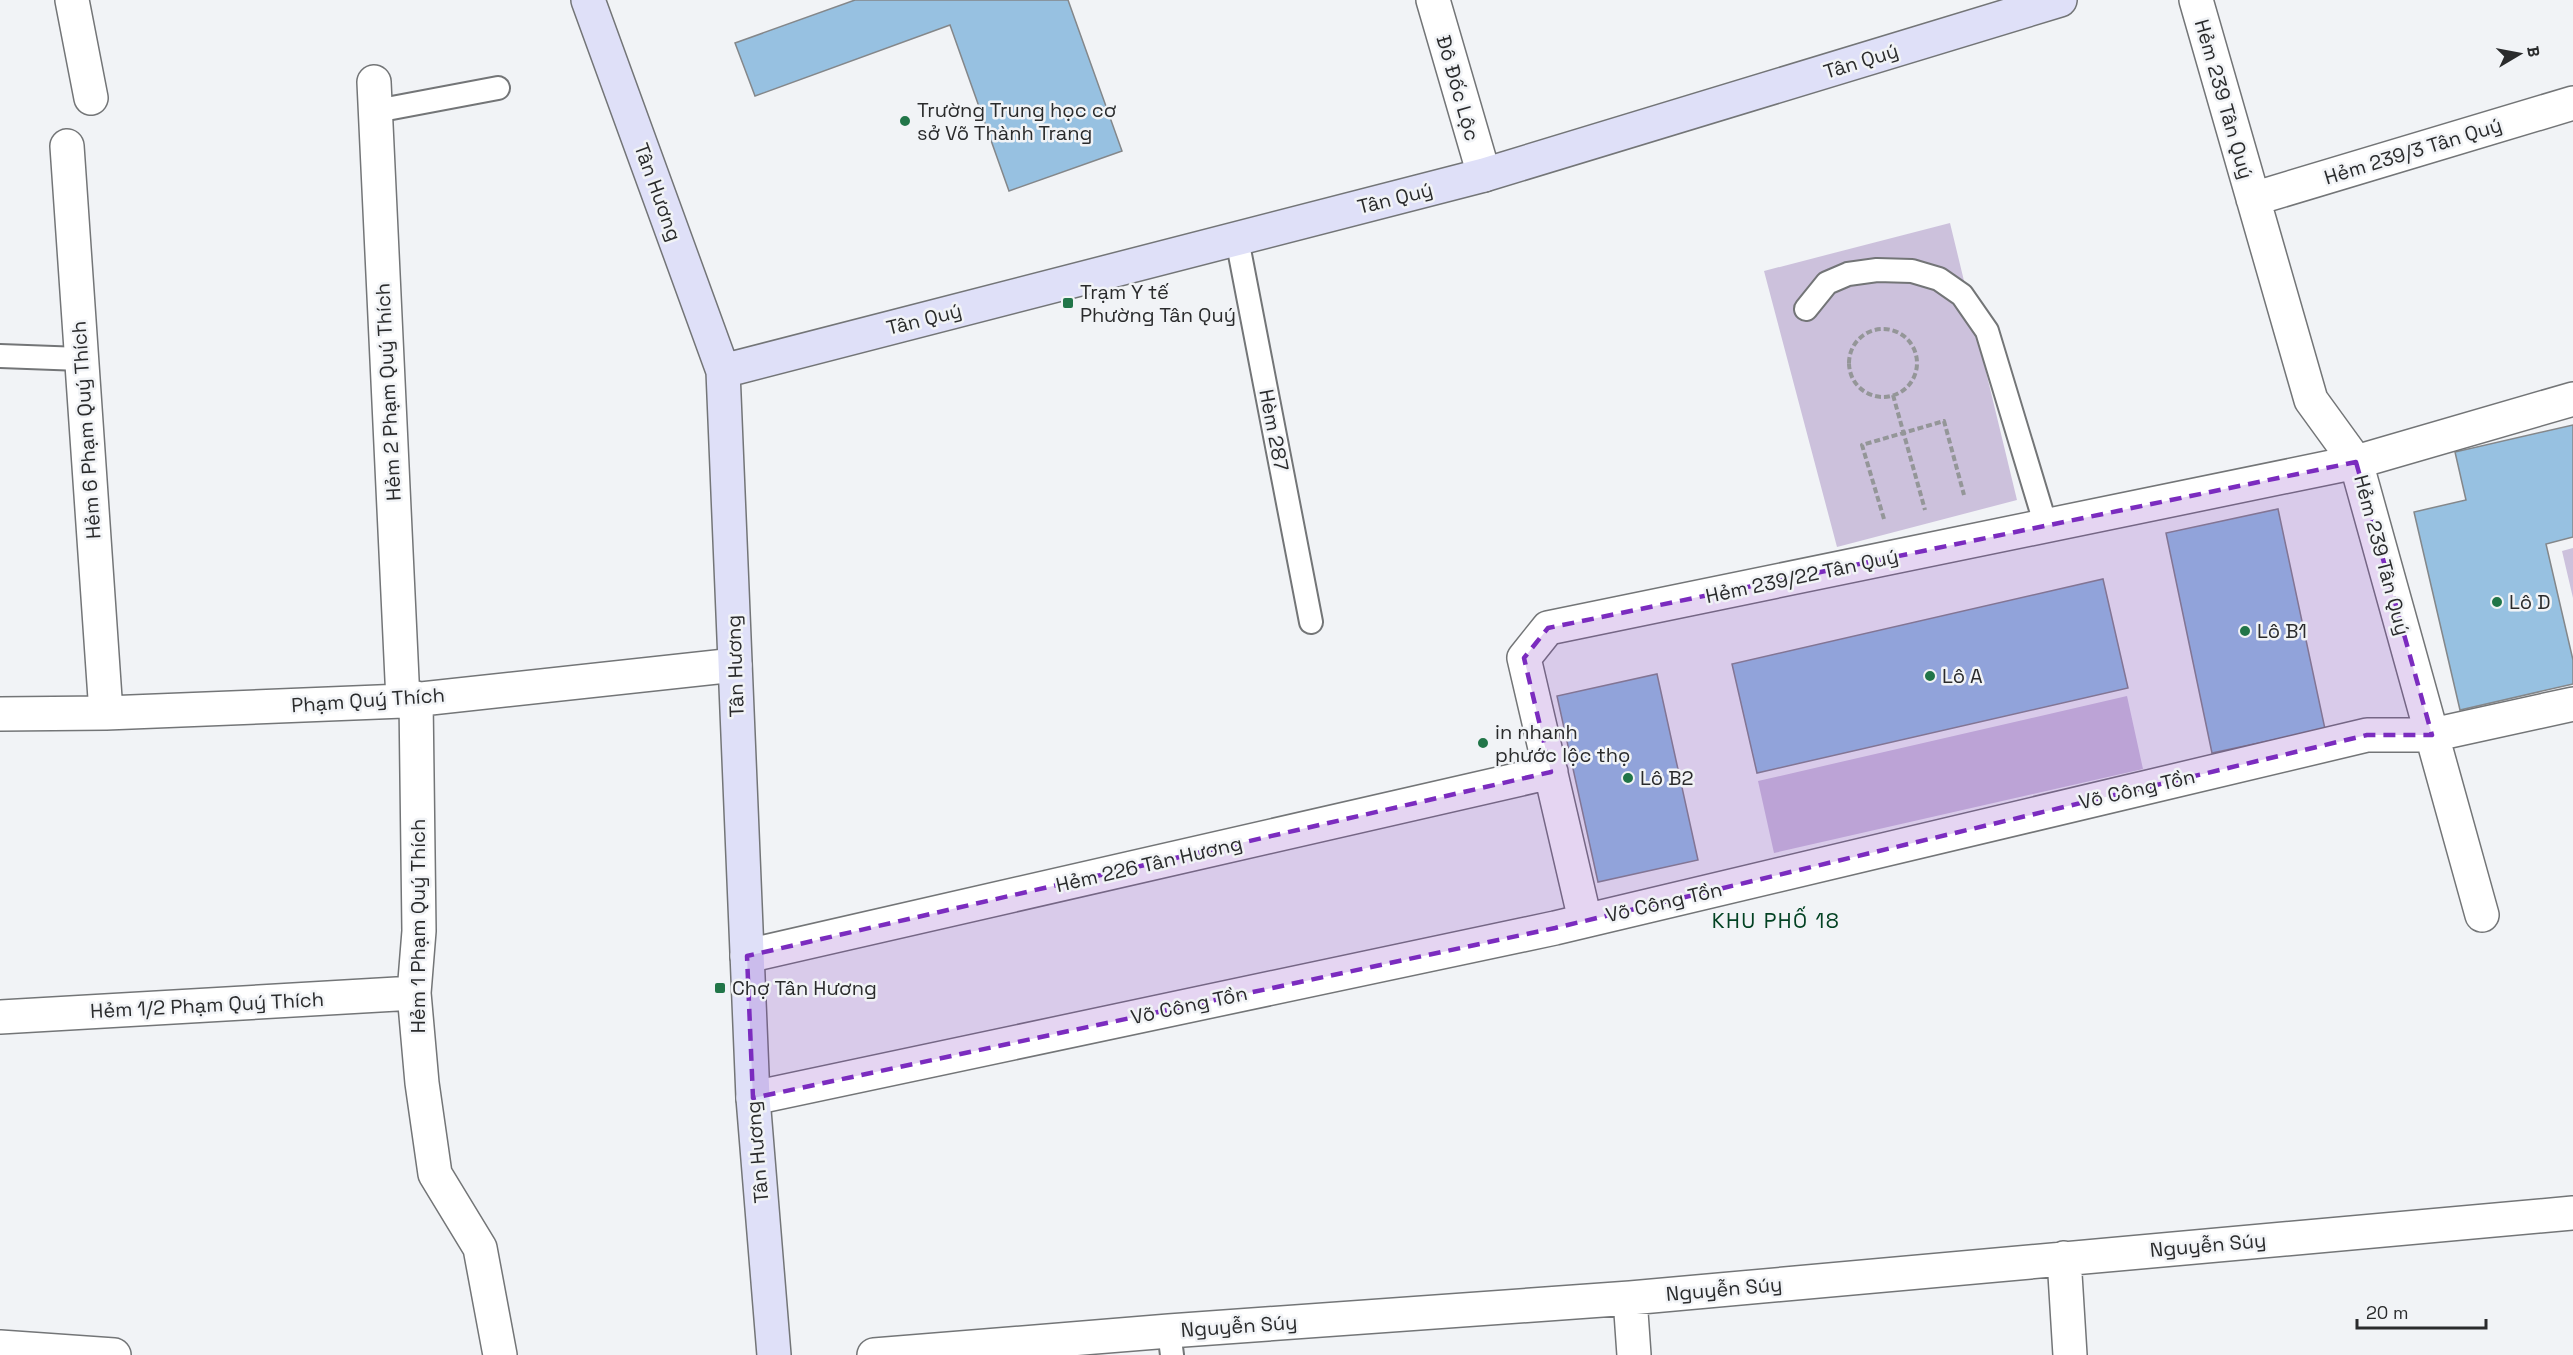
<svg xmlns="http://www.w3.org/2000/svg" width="2573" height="1355" font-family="'Space Grotesk',sans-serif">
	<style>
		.green { fill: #ccc1dc }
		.building { fill: #97c1e1; stroke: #84878a; stroke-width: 1.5 }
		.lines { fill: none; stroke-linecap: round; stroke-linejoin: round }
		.lane-casing { stroke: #737577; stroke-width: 26 }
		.street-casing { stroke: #737577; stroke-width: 36 }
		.secondary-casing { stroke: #737577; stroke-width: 36 }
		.path { stroke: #949698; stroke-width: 4; stroke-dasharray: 6 3; stroke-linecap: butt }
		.lane { stroke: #fff; stroke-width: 22 }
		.street { stroke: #fff; stroke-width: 33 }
		.secondary { stroke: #dfe0f8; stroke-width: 33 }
		.marked { fill: #7b2cbf; fill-opacity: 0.2; stroke: #7b2cbf; stroke-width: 4.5; stroke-dasharray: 12 8; stroke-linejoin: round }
		.poi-dot { fill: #217548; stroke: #f1f3f6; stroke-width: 2 }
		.labels { text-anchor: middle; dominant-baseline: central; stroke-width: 5; stroke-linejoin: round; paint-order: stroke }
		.street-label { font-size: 20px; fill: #2a2b2c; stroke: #f1f3f6 }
		.poi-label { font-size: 20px; fill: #2a2b2c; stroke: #f1f3f6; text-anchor: start }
		.neighbourhood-label { font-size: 21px; letter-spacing: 1.5px; fill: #034223; stroke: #f1f3f6 }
	</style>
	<rect width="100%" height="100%" fill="#f1f3f6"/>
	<!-- green -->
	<path class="green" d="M1950,223L2017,500L1837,547L1764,271Z
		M2573,548V598L2562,551Z
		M2127,696L2143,769L1774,853L1758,781Z"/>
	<!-- building -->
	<path class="building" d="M855,0H1068L1122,151L1009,191L950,25L755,96L735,43Z
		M2573,425V537L2546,544L2573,660V684L2460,710L2414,512L2466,500L2455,452Z
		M2278,509L2325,729L2212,753L2166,533Z
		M2103,579L2128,688L1757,773L1732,664Z
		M1657,674L1698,860L1598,882L1557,696Z"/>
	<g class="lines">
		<defs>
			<path id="lane" d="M376,111L498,88
				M1237,239L1311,622
				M1806,309L1827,283L1848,274L1877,270L1912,271L1939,279L1962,295L1987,331L2046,526
				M0,356L81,359
				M1169,1331L1172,1355"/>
			<path id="street" d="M72,0L91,98
				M1433,0L1484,175
				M2196,0L2311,400L2356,462L2482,915
				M374,82L403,701
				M67,146L106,713
				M2253,199L2573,103
				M416,698L419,931L414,993L422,1083L435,1174L480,1248L500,1355
				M0,714L106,713L403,701L735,665
				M1585,920L1524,658L1548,628L2356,462L2573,399
				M747,956L1551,772
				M0,1017L414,993
				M753,1098L1555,928L2367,735H2432L2573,704
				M2064,1258L2070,1355
				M1630,1298L1634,1355
				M0,1347L114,1355
				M874,1355L1169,1331L1630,1298L2573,1213"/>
			<path id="secondary" d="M588,0L723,371L753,1098L774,1355
				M723,371L1484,175L2060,0"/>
		</defs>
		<!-- lane casing -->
		<use href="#lane" class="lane-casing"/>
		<!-- street casing -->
		<use href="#street" class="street-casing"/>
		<!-- secondary casing -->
		<use href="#secondary" class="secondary-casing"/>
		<!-- path -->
		<path class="path" d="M1849 363a34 34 0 1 1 68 0a34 34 0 1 1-68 0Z
			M1893,395L1925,510
			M1884,519L1862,445L1944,421L1964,495"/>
		<!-- lane -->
		<use href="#lane" class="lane"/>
		<!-- street -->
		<use href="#street" class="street"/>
		<!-- secondary -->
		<use href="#secondary" class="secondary"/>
	</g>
	<!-- marked area -->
	<path class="marked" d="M2356,462L2432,735H2367L1555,928L753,1098L747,956L1551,772L1524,658L1548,628Z"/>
	<!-- markers -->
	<g class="poi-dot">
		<circle cx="905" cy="121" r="6"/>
		<rect x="1062" y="297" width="12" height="12" rx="3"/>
		<circle cx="2497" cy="602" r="6"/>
		<circle cx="2245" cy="631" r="6"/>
		<circle cx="1930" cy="676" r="6"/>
		<circle cx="1483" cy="743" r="6"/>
		<circle cx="1628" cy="778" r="6"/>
		<rect x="714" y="982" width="12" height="12" rx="3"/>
	</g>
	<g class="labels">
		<!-- street labels -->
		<g class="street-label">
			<text transform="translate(1861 61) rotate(-17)">Tân Quý</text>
			<text transform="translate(1458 88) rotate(74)">Đô Đốc Lộc</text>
			<text transform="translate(2224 99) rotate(74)">Hẻm 239 Tân Quý</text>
			<text transform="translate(2413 151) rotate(-17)">Hẻm 239/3 Tân Quý</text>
			<text transform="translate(658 192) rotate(70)">Tân Hương</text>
			<text transform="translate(1395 198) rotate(-14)">Tân Quý</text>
			<text transform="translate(924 319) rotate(-14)">Tân Quý</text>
			<text transform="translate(388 392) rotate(-93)">Hẻm 2 Phạm Quý Thích</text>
			<text transform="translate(86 430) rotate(-94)">Hẻm 6 Phạm Quý Thích</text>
			<text transform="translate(1274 430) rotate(79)">Hèm 287</text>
			<text transform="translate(2382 555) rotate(75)">Hẻm 239 Tân Quý</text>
			<text transform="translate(1802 576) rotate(-12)">Hẻm 239/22 Tân Quý</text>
			<text transform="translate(735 666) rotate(-92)">Tân Hương</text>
			<text transform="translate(368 700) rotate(-4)">Phạm Quý Thích</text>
			<text transform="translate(2137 789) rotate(-13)">Võ Công Tồn</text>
			<text transform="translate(1149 864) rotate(-13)">Hẻm 226 Tân Hương</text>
			<text transform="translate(1664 902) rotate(-13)">Võ Công Tồn</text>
			<text transform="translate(418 926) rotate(-90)">Hẻm 1 Phạm Quý Thích</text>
			<text transform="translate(207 1005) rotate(-3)">Hẻm 1/2 Phạm Quý Thích</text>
			<text transform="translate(1189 1005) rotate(-12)">Võ Công Tồn</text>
			<text transform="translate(757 1152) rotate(-95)">Tân Hương</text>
			<text transform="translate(2208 1245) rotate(-5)">Nguyễn Súy</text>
			<text transform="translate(1724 1289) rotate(-5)">Nguyễn Súy</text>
			<text transform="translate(1239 1326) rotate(-4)">Nguyễn Súy</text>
		</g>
		<!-- poi labels -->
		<g class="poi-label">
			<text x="917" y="110">Trường Trung học cơ<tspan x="917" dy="23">sở Võ Thành Trang</tspan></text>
			<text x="1080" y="292">Trạm Y tế<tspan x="1080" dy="23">Phường Tân Quý</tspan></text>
			<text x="2509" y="602">Lô D</text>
			<text x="2257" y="631">Lô B1</text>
			<text x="1942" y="676">Lô A</text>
			<text x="1495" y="732">in nhanh<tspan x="1495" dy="23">phước lộc thọ</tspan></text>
			<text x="1640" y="778">Lô B2</text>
			<text x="732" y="988">Chợ Tân Hương</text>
		</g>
		<!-- neighbourhood labels -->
		<g class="neighbourhood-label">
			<text x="1776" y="920">KHU PHỐ 18</text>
		</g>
	</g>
	<!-- north arrow -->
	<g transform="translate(2519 54) rotate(80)" stroke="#f1f3f6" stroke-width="4.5" paint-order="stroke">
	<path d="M0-4.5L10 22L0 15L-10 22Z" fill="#2a2b2c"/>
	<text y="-9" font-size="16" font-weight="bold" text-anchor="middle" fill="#2a2b2c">B</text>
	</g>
	<!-- scale -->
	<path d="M2357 1319v9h129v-9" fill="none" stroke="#2a2b2c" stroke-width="3"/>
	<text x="2366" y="1319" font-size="18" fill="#2a2b2c" stroke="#f1f3f6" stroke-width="4.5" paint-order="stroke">20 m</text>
</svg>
